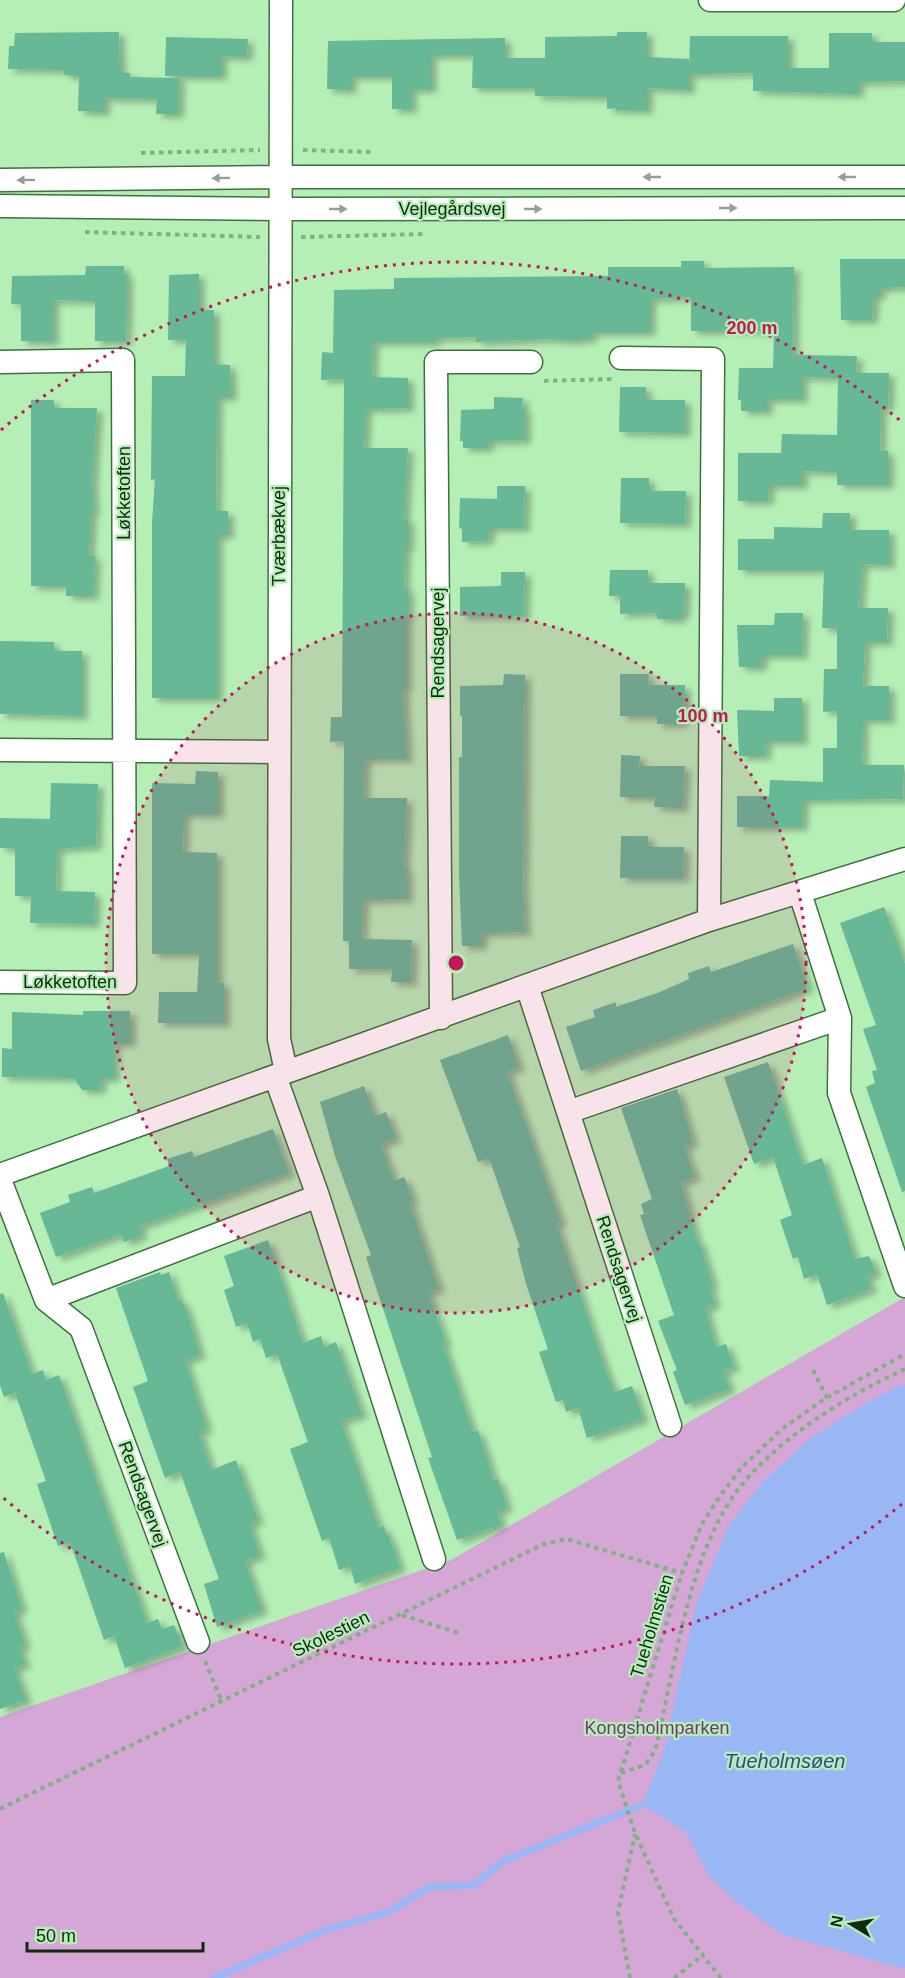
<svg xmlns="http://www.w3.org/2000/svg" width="905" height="1978" font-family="Helvetica,sans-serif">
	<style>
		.green { fill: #d5a7d7 }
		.water { fill: #9ab7f5 }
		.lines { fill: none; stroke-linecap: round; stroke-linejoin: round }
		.stream { stroke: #9ab7f5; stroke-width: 7 }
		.building { fill: #66b896; filter: url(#shadow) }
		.minor-casing { stroke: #3d713f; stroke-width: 25 }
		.path { stroke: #82b083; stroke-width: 4; stroke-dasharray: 4.5 4.5; stroke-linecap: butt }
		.minor { stroke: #fff; stroke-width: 22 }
		.oneway { fill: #959f95 }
		.ring { fill: none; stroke: #c2185b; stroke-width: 3; stroke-dasharray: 3 6 }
		.labels { text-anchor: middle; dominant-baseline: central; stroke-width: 4.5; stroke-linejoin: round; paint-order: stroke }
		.street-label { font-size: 18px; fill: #132914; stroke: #b5efb6 }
		.park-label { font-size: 18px; fill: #733577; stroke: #b5efb6 }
		.water-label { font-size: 20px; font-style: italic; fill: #2d4a93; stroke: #b5efb6 }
		.centre { fill: #c2185b; stroke: #b5efb6; stroke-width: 3 }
		.ring-label { font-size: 18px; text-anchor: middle; font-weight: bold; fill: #c2185b; stroke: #b5efb6; stroke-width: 4.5; stroke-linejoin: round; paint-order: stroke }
	</style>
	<defs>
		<filter id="shadow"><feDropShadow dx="6" dy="4" stdDeviation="3" flood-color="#0004"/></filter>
	</defs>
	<rect width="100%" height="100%" fill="#b5efb6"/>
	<!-- green -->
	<path class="green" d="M905,1297V1978H0V1717L451,1560Z"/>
	<!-- water -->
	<path class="water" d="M905,1383V1969L781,1934L736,1901L709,1876L685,1831L642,1805L663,1754L696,1605L729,1525L764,1481L808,1440L865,1404Z"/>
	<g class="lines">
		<!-- stream -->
		<path class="stream" d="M214,1978L325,1930L389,1912L429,1887L474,1885L503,1861L642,1805"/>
	</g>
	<!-- building -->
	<path class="building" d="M119,32L120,72L130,73V77L179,78L178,114H156L157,99L104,98V112L78,111L79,76L64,75V70L8,69L9,46H14L15,33Z
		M617,32H647V57L689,59V90L647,88V110H616V108L607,109V97L535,96V88H472L473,55H431V89H411V109H392V76H351V90L327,89L328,41L505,38V58H545V37L617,36Z
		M829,33H872V42H905V81L858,82V94L753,91V73L689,74L690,36H788V68H829Z
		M166,37L248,39L247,57L221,56V76H165Z
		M840,259H905V287L880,288V295H874L872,320H841Z
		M681,261H704V268L794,267L793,355L857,356L856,373H889L888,407H881L880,451H888V485H837V472L802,471V485H769L768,501H738V453H781L782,434L837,435L838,378L802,377V399H767V411H741V400H738L739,368H773L774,332L722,329V331H691V297L650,299V332H591V339H578V341L546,339L476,342V337L435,338V342H373L372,377L408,378V408L366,409L364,448H408L404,519H408V548H405L404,588H408V618H406V689H403L407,759H365L364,798H407L404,868H407V899L363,900L362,939L412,940L411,982H391L392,969H349V941H343L344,741L330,742L331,717H342L344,379L321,380L322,352L333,353L334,290L394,289V278L608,276V267H681Z
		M86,266H124V275H127L126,341H95V301L53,300V341H21V304H11L12,276L85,275Z
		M199,274V310H214V364L230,365L231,397H217L216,511H228V535L217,536V698H152V522L155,479L151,480L152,376H185L186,340H168L169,275Z
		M620,387H646V400H685V433L619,432Z
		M494,397L523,398L522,409H525V440L488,441V448H463V441H460L461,410L494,409Z
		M31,400H54V408H97L92,482L94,512H91L89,556H95L93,596H66V586H31Z
		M621,478H649V491H686L685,524L620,523Z
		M497,486H525L524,528H489L488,541L462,542V529L459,528L460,498L497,499Z
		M823,513H850V530H889V565L862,564L859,608H888L887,642H865L863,686H889V720H863L862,765H904L903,799L803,800L802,827H737V796H769L770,780L823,782V748H837V711L823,712L824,669H837V628H822L824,570H738V539H774V527L822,528Z
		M610,570H648V583H685L684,613H681V619H657V613L620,614V596H609Z
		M501,572H525L524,616H460V587L501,586Z
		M775,613H803L802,655H762L761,667H739L737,625H774Z
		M0,641L54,642V651H82V716L0,714Z
		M504,674L525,675L523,892L525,932L482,933L481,946H462L459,876V757H462V716H460V686L503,685Z
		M620,674H649L648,685H685V716H682V724H657V716H620Z
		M774,698H802V741H766L765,756H739L737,710L774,711Z
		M621,755L640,756L639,766H685L682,808L654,807L655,797H620Z
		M196,771L218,772V814H184L183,852L217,853V983H224V1023H158L159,992H197L199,954H152V783L195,784Z
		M51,783L98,784L96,846L57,849L56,891L95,892L94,924L30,923L31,896H15V848H0V818L50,819Z
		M621,836H648V847H684L683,878H620Z
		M884,907L905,964V1191L902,1192L866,1087L875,1083L872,1071L877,1070L863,1029L876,1025L840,923Z
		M793,944L808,988L581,1071L566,1027L595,1017L593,1010L616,1002V1007L660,992L689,979L688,973L709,966L711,972Z
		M83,1011H130V1043H114V1078H101L100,1090H82L74,1078L2,1077V1048L12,1049V1012L83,1015Z
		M508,1035L519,1067L507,1072L561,1222L556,1224L610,1382H612L615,1392L632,1386L643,1419L587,1438L578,1408L566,1412L563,1400L556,1402L539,1352L548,1349L526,1284L517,1248L520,1247L489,1158L478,1162L440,1060Z
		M768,1062L803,1165L822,1158L855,1259L869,1256L876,1273L867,1276L871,1289L827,1305L817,1274L804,1279L798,1257L793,1259L780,1220L792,1215L773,1157L754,1164L724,1077Z
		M364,1086L375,1116L386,1112L396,1138L381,1144L394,1181L404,1177L413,1200L409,1201L439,1289L428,1292L446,1343L443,1344L473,1432L478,1430L494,1480L498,1479L507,1508L497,1511L501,1525L457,1540L428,1458L432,1457L366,1257L371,1255L335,1156L320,1102Z
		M677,1089L693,1143L684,1147L695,1177L681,1182L697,1241L699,1240L713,1285L709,1286L715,1304L705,1308L716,1347L726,1344L734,1367L723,1371L730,1389L685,1405L673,1372L677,1370L658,1321L674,1315L640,1215L644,1214L641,1204L652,1199L621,1108Z
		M273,1129L289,1173L139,1226L142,1235L124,1242L121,1234L56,1257L40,1213L70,1202L68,1195L92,1187L94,1193L169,1166L167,1159L192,1151L194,1157Z
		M268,1240L303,1343L321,1336L324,1347L336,1342L362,1414L341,1421L379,1528L384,1526L387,1536H389L400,1568L355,1584L350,1566L339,1570L329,1538L322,1541L290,1449L308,1442L277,1354L266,1358L260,1339L253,1342L247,1323L236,1327L224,1290L234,1286L224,1256Z
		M160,1272L161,1275L169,1272L178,1300L181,1299L187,1311L200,1355L185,1360L207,1429L199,1431L211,1470L236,1460L258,1520L250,1524L260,1555L245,1561L262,1610L217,1627L204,1584L219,1579L180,1472L165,1478L148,1430L133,1387L148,1381L116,1288Z
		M3,1293L32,1374L43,1370L46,1380L59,1375L147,1623L158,1619L162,1629L174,1625L183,1646L125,1668L114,1636L104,1640L70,1542L58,1546L37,1484L46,1481L15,1393L4,1397L0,1385V1294Z
		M4,1552L22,1609L14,1612L25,1645L19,1647L25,1664L14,1668L26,1700L0,1709V1553Z"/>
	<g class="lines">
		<defs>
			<path id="minor" d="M281,0L279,1039L286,1071
				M710,0H894
				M0,180L279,177H905
				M0,206L279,209L905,208
				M621,358L713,359L709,920
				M0,362L123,360L125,983L0,982
				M0,750L279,752
				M800,893L840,1018L839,1093L905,1286
				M527,986L670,1425
				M441,1018L436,362H531
				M275,1076L318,1196L434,1559
				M568,1112L840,1018
				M0,1175L709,920L905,859
				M0,1180L46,1300L81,1328L198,1642
				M46,1300L318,1196"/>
		</defs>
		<!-- minor casing -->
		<use href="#minor" class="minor-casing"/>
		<!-- path -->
		<path class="path" d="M303,150L374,152
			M141,153L260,150
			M85,232L260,237
			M301,237L425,234
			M544,381L614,379
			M813,1370L827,1398
			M402,1615L462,1634
			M205,1661L222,1702
			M621,1773L645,1765L655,1751C674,1672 687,1562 734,1495C772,1442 846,1396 905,1369
			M0,1809L544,1544L566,1539L682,1573
			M630,1978L618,1912L635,1834
			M674,1978L703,1955
			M721,1978L674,1919L635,1833L618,1781L682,1573L702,1524L718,1499L741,1468L782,1429L823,1400L905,1354"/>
		<!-- minor -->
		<use href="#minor" class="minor"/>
	</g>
	<!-- one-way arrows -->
	<defs><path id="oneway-solid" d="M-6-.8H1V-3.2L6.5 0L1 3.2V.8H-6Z" transform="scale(1.5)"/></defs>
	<g class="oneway">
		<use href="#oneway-solid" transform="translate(652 177) rotate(180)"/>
		<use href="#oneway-solid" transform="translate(847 177) rotate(180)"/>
		<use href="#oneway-solid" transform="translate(221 178) rotate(179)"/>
		<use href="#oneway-solid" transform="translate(26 180) rotate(179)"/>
		<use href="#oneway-solid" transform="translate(728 208)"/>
		<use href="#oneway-solid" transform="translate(338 209)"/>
		<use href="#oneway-solid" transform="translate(533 209)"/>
	</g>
	<!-- distance rings -->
	<circle cx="456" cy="963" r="350" fill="#c2185b" fill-opacity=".12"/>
	<g class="ring">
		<circle cx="456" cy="963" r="350"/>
		<path d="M902 1504A701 701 0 0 1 1 1496M1 430A701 701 0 0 1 902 422"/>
	</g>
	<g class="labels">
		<!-- street labels -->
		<g class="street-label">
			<text x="452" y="209">Vejlegårdsvej</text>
			<text transform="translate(124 493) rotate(-90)">Løkketoften</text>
			<text transform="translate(279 536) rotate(-90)">Tværbækvej</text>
			<text transform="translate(438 643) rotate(-90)">Rendsagervej</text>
			<text x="70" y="982">Løkketoften</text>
			<text transform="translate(619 1269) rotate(72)">Rendsagervej</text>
			<text transform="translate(143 1494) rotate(70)">Rendsagervej</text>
			<text transform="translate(652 1626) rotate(-73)">Tueholmstien</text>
			<text transform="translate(331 1634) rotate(-26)">Skolestien</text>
		</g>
		<!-- park labels -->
		<g class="park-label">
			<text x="657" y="1728">Kongsholmparken</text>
		</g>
		<!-- water labels -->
		<g class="water-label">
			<text x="785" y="1761">Tueholmsøen</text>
		</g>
	</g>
	<circle cx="456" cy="963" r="9" class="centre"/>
	<g class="ring-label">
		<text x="752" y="334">200 m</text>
		<text x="703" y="722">100 m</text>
	</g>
	<!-- north arrow -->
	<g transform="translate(851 1924) rotate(281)" stroke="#b5efb6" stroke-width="4.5" paint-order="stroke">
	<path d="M0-4.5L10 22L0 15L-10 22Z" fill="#132914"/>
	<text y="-9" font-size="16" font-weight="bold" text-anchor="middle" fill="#132914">N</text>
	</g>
	<!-- scale -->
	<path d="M27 1942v9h176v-9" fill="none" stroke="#132914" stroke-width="3"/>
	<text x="36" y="1942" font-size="18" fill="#132914" stroke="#b5efb6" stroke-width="4.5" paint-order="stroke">50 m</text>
</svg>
